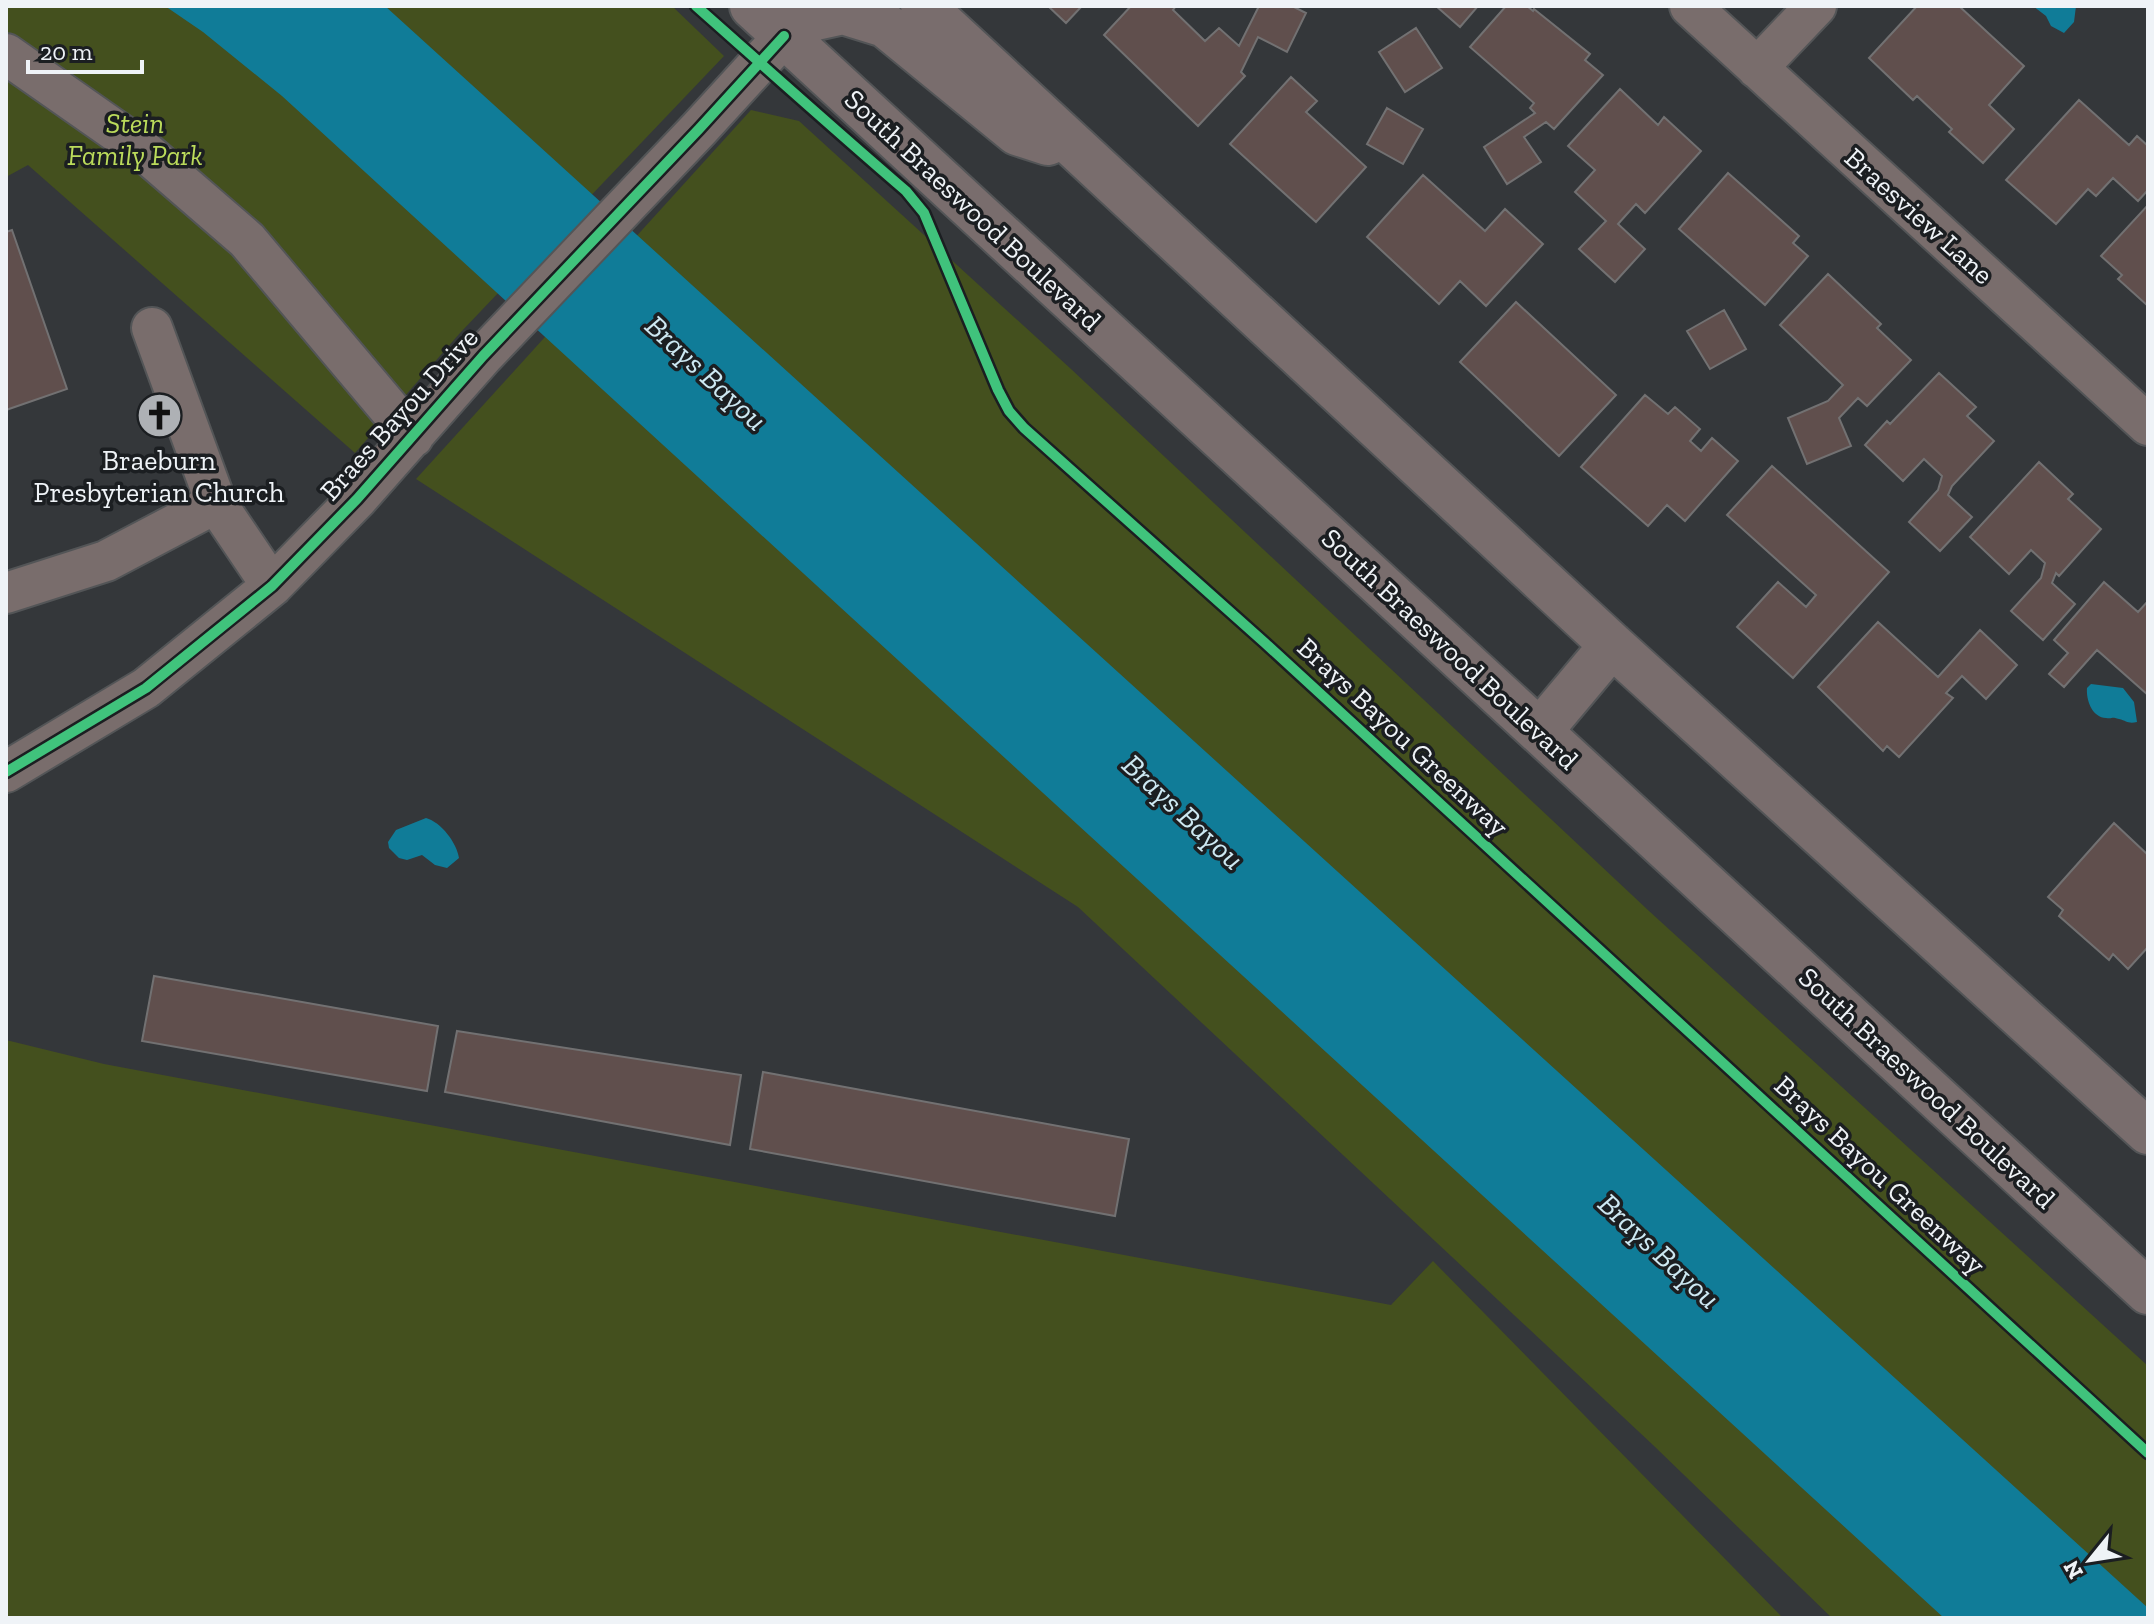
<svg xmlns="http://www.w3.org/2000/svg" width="2154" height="1624" font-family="'Zilla Slab',serif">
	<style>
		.green { fill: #44501e }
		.water { fill: #107c98 }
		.building { fill: #604f4d; stroke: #727172; stroke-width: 2 }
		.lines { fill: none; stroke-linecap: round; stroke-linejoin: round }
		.minor-casing { stroke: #535557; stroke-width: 44 }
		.major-casing { stroke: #535557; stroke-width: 48 }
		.minor { stroke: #796d6c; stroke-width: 40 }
		.major { stroke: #796d6d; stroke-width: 44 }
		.cycleway-casing { stroke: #1b1e21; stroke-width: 15 }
		.cycleway { stroke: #40c37c; stroke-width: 10 }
		.labels { text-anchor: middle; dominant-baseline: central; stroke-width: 7; stroke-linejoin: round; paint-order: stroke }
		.park-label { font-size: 28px; font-style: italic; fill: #bbdb5b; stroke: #1b1e21 }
		.street-label { font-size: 28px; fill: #eff3f7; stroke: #1b1e21 }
		.poi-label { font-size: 28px; fill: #eff3f7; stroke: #1b1e21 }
		.water-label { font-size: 30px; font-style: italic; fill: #cde8f2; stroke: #1b1e21 }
	</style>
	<rect width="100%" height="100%" fill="#34373a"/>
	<!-- green -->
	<path class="green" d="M6,6H672L724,56L460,333L355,453L28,165L6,177Z
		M751,110L799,121L1071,369L1649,911L2148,1366V1618H1832L1653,1445L1078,907L416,479Z
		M6,1040L104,1064L1391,1305L1433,1261L1783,1618H6Z"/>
	<!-- water -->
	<path class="water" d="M165,6H385L2148,1608V1618H1944L282,96L203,32Z
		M2033,6H2076L2074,22L2064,33L2051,26L2046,16Z
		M2091,684L2123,688L2134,702L2137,722C2128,724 2127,721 2119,719C2110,716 2114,719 2106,718C2092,717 2086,700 2087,688Z
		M426,818C441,822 457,843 459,858L447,868L435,865L422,855L407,860L399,858L389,848L388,842L396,830Z"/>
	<!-- building -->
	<path class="building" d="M1048,6H1082L1066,23Z
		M1131,6H1176L1173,10L1205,41L1219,28L1239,46L1259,6H1292L1306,13L1287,52L1258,37L1241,72L1245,76L1198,126L1104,35Z
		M1436,6H1478L1460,27Z
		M1506,6H1527L1533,11L1534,9L1590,54L1585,60L1603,75L1554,129L1546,122L1524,137L1541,162L1507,184L1484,147L1535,113L1530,108L1534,103L1470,47Z
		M1917,6H1959L2024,66L1989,105L2014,129L1983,163L1949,132L1952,129L1917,96L1913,100L1869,58Z
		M1416,28L1442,68L1405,92L1379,52Z
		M1291,77L1317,101L1306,112L1366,167L1316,222L1230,144Z
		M1620,89L1658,125L1664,117L1701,151L1645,213L1636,204L1618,224L1645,249L1615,282L1579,249L1606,221L1575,192L1595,170L1568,146Z
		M2079,100L2129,145L2137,136L2148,146V190L2138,201L2113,178L2096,196L2088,189L2056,224L2006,180Z
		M1387,108L1423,129L1403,164L1367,144Z
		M1728,173L1799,236L1793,243L1808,256L1765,305L1679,229Z
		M1423,175L1485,231L1505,209L1543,244L1486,306L1460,281L1439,304L1367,237Z
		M2148,205V306L2118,279L2122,275L2101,256Z
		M12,230L67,389L6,410V232Z
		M1828,274L1881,324L1877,328L1911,360L1867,406L1858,398L1839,418L1851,446L1807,464L1788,418L1828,401L1843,385L1780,325Z
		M1516,302L1616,395L1559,456L1460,362Z
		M1724,310L1746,349L1710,369L1687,331Z
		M1939,373L1976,407L1967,416L1994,441L1952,486L1948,495L1972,517L1940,551L1909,522L1938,490L1942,476L1924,459L1903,481L1865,445L1887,421L1890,424Z
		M1645,395L1668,414L1675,407L1700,429L1690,441L1701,451L1712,438L1738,461L1685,521L1667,505L1648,526L1581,467Z
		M2039,462L2073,494L2068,499L2101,529L2059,576L2056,573L2052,583L2075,604L2043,640L2011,611L2041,578L2045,563L2031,550L2009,574L1970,537Z
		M1772,466L1889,572L1793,678L1737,627L1778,582L1806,607L1816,595L1727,515Z
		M2104,582L2138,612L2148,601V695L2097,650L2064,687L2049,674L2068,653L2054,640Z
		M1878,622L1938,677L1980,630L2017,665L1986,699L1962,676L1946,693L1953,698L1899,757L1887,746L1883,751L1818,687Z
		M2114,823L2148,855V947L2128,969L2113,954L2109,960L2059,916L2063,910L2048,897Z
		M154,976L438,1026L427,1091L142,1041Z
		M457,1031L741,1075L730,1145L445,1092Z
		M763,1072L1129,1139L1115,1216L750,1149Z"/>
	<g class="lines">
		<defs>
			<path id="minor" d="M1690,6L2148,425
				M6,54L143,150L247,240L413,437
				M1757,68L1816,6
				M152,328L216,503L272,586
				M6,593L106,561L216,503
				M6,772L146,688L272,586L357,499L483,356L699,129L784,36"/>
			<path id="major" d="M752,6L2148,1292
				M923,6L1612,645L2148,1132
				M784,36L802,21L843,12L885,25L1017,133L1048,143
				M1540,731L1612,645"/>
		</defs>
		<!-- minor casing -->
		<use href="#minor" class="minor-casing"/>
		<!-- major casing -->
		<use href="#major" class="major-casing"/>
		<!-- minor -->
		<use href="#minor" class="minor"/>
		<!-- major -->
		<use href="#major" class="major"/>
		<defs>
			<path id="cycleway" d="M696,6C766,68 835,130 906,191L924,213L998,390L1009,411L1024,428L1265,643L2148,1453
				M6,772L146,688L272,586L357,499L483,356L699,129L784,36"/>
		</defs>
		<!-- cycleway casing -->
		<use href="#cycleway" class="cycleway-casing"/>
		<!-- cycleway -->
		<use href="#cycleway" class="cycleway"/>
	</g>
	<!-- icons -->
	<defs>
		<symbol id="church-disc" viewBox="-11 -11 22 22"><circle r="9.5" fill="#aeb1b5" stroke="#1b1e21"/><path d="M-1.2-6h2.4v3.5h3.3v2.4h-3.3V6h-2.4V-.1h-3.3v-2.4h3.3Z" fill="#111"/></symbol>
	</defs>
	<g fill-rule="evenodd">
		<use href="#church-disc" x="134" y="390" width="51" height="51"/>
	</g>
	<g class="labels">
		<!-- park labels -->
		<g class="park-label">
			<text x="135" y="123">Stein<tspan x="135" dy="32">Family Park</tspan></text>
		</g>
		<!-- street labels -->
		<g class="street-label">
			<text transform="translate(973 210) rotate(43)">South Braeswood Boulevard</text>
			<text transform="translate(1919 216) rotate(42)">Braesview Lane</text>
			<text transform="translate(399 414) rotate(-48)">Braes Bayou Drive</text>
			<text transform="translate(1450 649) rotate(43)">South Braeswood Boulevard</text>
			<text transform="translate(1403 737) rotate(43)">Brays Bayou Greenway</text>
			<text transform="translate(1927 1088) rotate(43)">South Braeswood Boulevard</text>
			<text transform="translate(1880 1175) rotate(43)">Brays Bayou Greenway</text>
		</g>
		<!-- poi labels -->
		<g class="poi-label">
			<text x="159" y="460">Braeburn<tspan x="159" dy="32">Presbyterian Church</tspan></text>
		</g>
		<!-- water labels -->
		<g class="water-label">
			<text transform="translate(706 373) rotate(43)">Brays Bayou</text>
			<text transform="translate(1183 812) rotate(43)">Brays Bayou</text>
			<text transform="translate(1659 1251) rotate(43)">Brays Bayou</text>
		</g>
	</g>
	<!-- border -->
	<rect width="2154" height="1624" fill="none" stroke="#eff3f7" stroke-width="16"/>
	<!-- north arrow -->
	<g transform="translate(2090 1560) rotate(240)" stroke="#1b1e21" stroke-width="6" paint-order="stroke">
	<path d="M0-6L14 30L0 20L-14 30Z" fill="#eff3f7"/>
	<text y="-12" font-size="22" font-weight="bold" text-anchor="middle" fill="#eff3f7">N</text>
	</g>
	<!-- scale -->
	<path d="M28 60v12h114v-12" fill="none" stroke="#eff3f7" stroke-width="4"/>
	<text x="40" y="60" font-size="24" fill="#eff3f7" stroke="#1b1e21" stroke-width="6" paint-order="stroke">20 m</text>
</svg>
